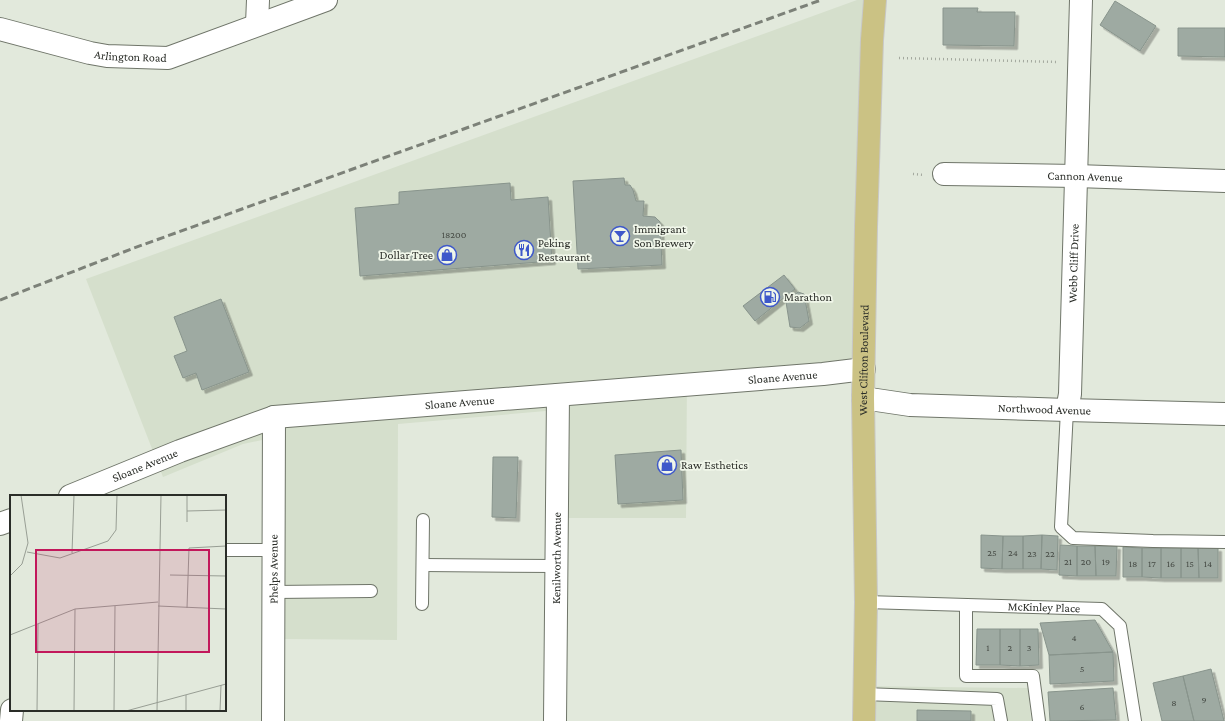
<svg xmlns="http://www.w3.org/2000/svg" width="1225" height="721" font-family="'Crimson Pro',serif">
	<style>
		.built { fill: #d5dfcc }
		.building { fill: #9eaaa2; stroke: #88948c; filter: url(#shadow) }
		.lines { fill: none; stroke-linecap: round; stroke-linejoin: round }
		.lane-casing { stroke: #6f7569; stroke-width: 14 }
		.street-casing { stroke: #6f7569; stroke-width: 24 }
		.secondary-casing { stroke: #6f7569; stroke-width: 24 }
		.primary-casing { stroke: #c8c8c7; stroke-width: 24 }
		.path { stroke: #a3a89e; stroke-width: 2.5; stroke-dasharray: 1 3; stroke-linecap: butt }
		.lane { stroke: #fff; stroke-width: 12 }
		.street { stroke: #fff; stroke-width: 22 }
		.secondary { stroke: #fff; stroke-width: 22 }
		.primary { stroke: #cbc284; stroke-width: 22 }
		.rail { stroke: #7c8178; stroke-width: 3; stroke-dasharray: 8 4; stroke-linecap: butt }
		.labels { text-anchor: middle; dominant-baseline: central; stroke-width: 3.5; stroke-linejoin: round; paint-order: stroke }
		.number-label { font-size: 10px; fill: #474c46 }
		.street-label { font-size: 12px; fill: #2a2d28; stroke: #f0f6e9 }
		.poi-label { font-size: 12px; fill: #2a2d28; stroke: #f0f6e9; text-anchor: start }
		.inset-road { fill: none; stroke: #989e94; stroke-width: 1 }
		.view { fill: #c2185b; fill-opacity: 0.15; stroke: #c2185b; stroke-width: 2 }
		.inset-edge { fill: none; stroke: #2a2d28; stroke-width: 2 }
	</style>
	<defs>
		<filter id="shadow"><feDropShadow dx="3.5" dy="3.5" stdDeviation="0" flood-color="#0004"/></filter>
	</defs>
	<rect width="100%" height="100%" fill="#e2e9dc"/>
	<!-- built -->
	<path class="built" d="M857,0H863L856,359L687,376L686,518H567L569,409L398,424L397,640L284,639L285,435L243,444L163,477L86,279Z
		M857,686L1028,688L1031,721H857Z"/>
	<!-- building -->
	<path class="building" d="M1115,1L1156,26L1140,51L1100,25Z
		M943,8H978L977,12H1015L1014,46L943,45Z
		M1178,28H1225V57L1178,56Z
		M624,178L625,185H630L633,190L636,201H644L643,216L655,217L660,222L662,265L578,269L573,181Z
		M510,183L511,200L548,197L552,261L360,276L355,208L399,204V192Z
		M784,275L795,289L755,321L743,306Z
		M798,292L804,294L809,321L800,328L790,327L786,302Z
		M221,299L249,372L202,390L196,373L183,378L174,356L187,351L174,317Z
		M681,450L683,500L618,504L615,455Z
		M493,457H518L516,518L492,517Z
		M981,535L1003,536L1002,569L981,568Z
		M1042,535L1041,569H1023V536Z
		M1042,535L1058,536L1057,570L1041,569Z
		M1003,536H1023V569H1002Z
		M1060,545L1077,546V576L1059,575Z
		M1077,546H1095L1096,576H1077Z
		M1095,546H1117L1116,576H1096Z
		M1123,547L1142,548V577H1123Z
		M1142,548H1161V578L1142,577Z
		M1161,548H1181V578H1161Z
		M1181,548H1198L1199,578H1181Z
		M1198,548H1218V578H1199Z
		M1095,620L1113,652L1049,655L1040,623Z
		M977,629H1000V665H976Z
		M1000,629H1020V666L1000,665Z
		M1020,629H1038L1039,665L1020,666Z
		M1113,652L1114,681L1050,684L1049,655Z
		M1211,669L1224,721H1194L1183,676Z
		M1183,676L1194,721H1162L1153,683Z
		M1113,688L1116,720L1050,721L1048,692Z
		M917,710L971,711V721H917Z"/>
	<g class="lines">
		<defs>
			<g id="lane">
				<path d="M1067,410L1061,527L1073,538L1153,541L1225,542"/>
				<path d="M225,550H274"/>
				<path d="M423,565L557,566"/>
				<path d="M274,592L371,591"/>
				<path id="s1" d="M866,602L1102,609L1120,626L1135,721"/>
				<path d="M422,604L423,520"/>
				<path d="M966,606V676H1033L1039,721"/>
				<path d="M864,694L997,699L1001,721"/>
			</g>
			<g id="street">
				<path d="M257,24L258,0"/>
				<path id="s2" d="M0,29L90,53L107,56L168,58L326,0"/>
				<path id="s3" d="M944,174L1076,176L1225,181"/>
				<path id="s4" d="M863,398L910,405L1067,410L1225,414"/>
				<path id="s5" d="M1067,410L1070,394L1081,0"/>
				<path d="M11,721L12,710"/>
				<path id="s6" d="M273,721L274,417"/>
				<path id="s7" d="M555,721L558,395"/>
			</g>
			<g id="secondary">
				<path id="s8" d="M70,496L180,451L274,417L823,374L864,369"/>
				<path d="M0,524L11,520"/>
			</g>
			<g id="primary">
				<path id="s9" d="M864,721L866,602L863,398L866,227L872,40L875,0"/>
			</g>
		</defs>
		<!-- lane casing -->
		<use href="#lane" class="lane-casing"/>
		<!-- street casing -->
		<use href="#street" class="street-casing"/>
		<!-- secondary casing -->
		<use href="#secondary" class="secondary-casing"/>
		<!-- primary casing -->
		<use href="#primary" class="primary-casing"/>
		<!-- path -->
		<path class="path" d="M899,58L1058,62
			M913,174L924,175"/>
		<!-- lane -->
		<use href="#lane" class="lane"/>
		<!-- street -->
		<use href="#street" class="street"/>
		<!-- secondary -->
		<use href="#secondary" class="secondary"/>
		<!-- primary -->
		<use href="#primary" class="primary"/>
		<!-- rail -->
		<path class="rail" d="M0,300L134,248L821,0"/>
	</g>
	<!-- icons -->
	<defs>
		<symbol id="bar-ring" viewBox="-11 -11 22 22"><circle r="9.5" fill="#f0f6e9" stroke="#3e58ca" stroke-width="1.5"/><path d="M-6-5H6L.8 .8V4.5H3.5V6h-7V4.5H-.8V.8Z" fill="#3e58ca"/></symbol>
		<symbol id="restaurant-ring" viewBox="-11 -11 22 22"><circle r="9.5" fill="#f0f6e9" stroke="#3e58ca" stroke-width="1.5"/><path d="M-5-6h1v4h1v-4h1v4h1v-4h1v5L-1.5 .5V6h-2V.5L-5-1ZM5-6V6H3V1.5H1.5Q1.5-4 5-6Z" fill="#3e58ca"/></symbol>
		<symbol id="shop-ring" viewBox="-11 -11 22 22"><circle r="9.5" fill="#f0f6e9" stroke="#3e58ca" stroke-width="1.5"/><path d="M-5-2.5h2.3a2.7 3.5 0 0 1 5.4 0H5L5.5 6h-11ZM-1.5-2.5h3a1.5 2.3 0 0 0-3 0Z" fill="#3e58ca"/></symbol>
		<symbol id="fuel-ring" viewBox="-11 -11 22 22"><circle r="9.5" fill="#f0f6e9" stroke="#3e58ca" stroke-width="1.5"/><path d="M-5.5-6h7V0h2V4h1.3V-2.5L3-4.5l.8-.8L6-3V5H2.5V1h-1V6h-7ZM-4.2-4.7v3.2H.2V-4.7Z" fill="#3e58ca"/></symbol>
	</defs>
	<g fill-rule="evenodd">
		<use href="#bar-ring" x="609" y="225" width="22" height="22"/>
		<use href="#restaurant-ring" x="513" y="239" width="22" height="22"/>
		<use href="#shop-ring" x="436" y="244" width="22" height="22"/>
		<use href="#fuel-ring" x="759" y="286" width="22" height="22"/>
		<use href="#shop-ring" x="656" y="454" width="22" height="22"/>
	</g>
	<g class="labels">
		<!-- number labels -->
		<g class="number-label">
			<text x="454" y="234">18200</text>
			<text x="992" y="552">25</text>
			<text x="1013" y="552">24</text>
			<text x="1032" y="553">23</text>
			<text x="1050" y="553">22</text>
			<text x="1068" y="561">21</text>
			<text x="1086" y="561">20</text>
			<text x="1106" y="561">19</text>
			<text x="1133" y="563">18</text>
			<text x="1152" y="563">17</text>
			<text x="1171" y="563">16</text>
			<text x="1190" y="563">15</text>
			<text x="1208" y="563">14</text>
			<text x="1074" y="637">4</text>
			<text x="988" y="647">1</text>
			<text x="1010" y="647">2</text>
			<text x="1029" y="647">3</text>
			<text x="1082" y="668">5</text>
			<text x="1204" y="699">9</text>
			<text x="1174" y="702">8</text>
			<text x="1082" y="706">6</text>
		</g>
		<!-- street labels -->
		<g class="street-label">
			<text stroke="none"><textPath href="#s2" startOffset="134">Arlington Road</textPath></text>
			<text stroke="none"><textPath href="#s3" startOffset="141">Cannon Avenue</textPath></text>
			<text stroke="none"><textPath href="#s5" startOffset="147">Webb Cliff Drive</textPath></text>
			<text stroke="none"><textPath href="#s9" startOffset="361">West Clifton Boulevard</textPath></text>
			<text stroke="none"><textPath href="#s8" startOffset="729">Sloane Avenue</textPath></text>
			<text stroke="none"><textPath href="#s8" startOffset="405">Sloane Avenue</textPath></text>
			<text stroke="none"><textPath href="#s4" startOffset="182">Northwood Avenue</textPath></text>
			<text stroke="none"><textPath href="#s8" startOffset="81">Sloane Avenue</textPath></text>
			<text stroke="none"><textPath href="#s7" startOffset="163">Kenilworth Avenue</textPath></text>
			<text stroke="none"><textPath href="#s6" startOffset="152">Phelps Avenue</textPath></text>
			<text stroke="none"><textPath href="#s1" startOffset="178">McKinley Place</textPath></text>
		</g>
		<!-- poi labels -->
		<g class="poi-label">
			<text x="634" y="229">Immigrant<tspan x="634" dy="14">Son Brewery</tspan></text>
			<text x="538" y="243">Peking<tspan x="538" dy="14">Restaurant</tspan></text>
			<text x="433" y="255" text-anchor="end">Dollar Tree</text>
			<text x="784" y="297">Marathon</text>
			<text x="681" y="465">Raw Esthetics</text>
		</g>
	</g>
	<!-- overview -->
	<g transform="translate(10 495)">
		<rect width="216" height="216" fill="#e2e9dc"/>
		<path class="inset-road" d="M177,16V0M177,27V16L216,15M17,57L50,63L98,46L106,35L107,0M62,58L64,0M160,80L216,81M0,81L12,69L18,48L11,0M148,111L216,114M177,113L179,53L216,51M0,140L65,114L148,107M27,216L28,129M64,216L65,114M104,216L105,111M116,216L216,189M147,216L151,0M176,216V200M210,216L211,190"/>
		<path class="view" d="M26,55H199V157H26Z"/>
		<rect width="216" height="216" class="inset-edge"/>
	</g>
</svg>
